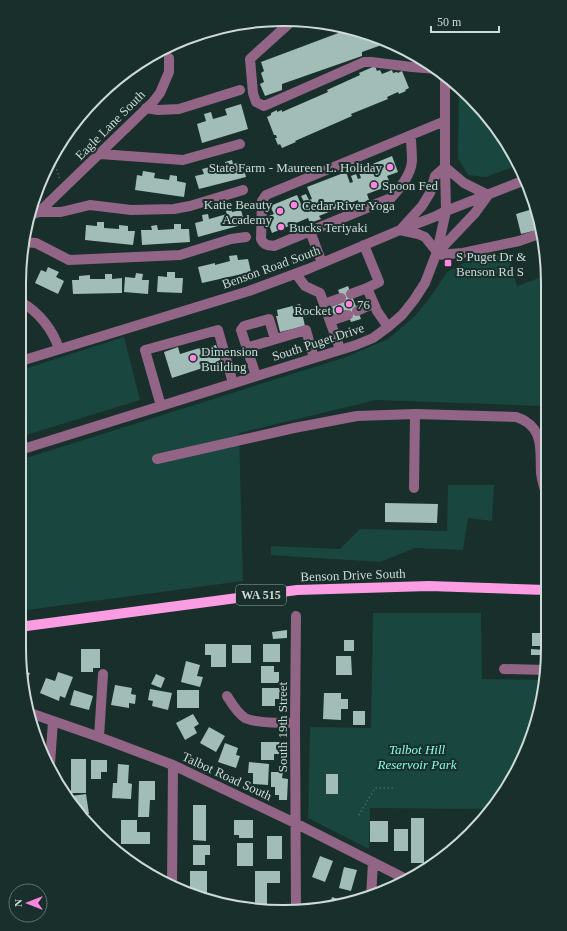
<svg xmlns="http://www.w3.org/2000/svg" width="567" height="931" font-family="Georgia,serif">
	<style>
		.green { fill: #19463f }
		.building { fill: #a2bcb7 }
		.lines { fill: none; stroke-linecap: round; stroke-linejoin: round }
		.path { stroke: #627572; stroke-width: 1.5; stroke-dasharray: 1 3; stroke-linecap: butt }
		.minor { stroke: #926485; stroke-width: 10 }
		.major { stroke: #fc9ce2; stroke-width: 10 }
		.poi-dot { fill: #fe85e0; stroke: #182f2b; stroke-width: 1.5 }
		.labels { text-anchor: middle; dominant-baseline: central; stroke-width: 4; stroke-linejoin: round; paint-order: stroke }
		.shield { fill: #182f2b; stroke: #97a7a3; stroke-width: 1 }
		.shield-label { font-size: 12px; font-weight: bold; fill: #cddad7 }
		.street-label { font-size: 13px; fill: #cddad7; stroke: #182f2b }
		.poi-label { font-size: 13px; fill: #cddad7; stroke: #182f2b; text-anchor: start }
		.park-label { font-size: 13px; font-style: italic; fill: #87fce9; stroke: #182f2b }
		.rim { fill: none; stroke: #cddad7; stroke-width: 2 }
	</style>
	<rect width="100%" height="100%" fill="#182f2b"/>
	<!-- green -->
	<path class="green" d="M459,87L482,109L513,151L518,165L486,177L468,175L458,158Z
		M507,253L517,286L547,275V418L543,406L376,400L239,433L243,581L19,611L20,460L346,357L388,339L414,317L429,299L447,272L468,261Z
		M124,337L140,400L20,437L21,370Z
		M448,485H494L492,521L468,518L463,550L415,548L380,562L271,555V546L340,549L360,529L447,531Z
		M373,613H481L482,679L546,680V682L528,749L493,808V809L370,808L369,849L308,818L310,727L371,728Z"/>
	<!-- building -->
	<path class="building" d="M349,27L390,42L362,52V56L282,84V90L265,96L260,84L264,82L261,73L264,71L261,62L341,32V30Z
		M375,66L377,71L380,70L382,74L392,70L393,73L397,72L398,73L402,71L409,88L405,90L406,91L399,94L398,92L387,97L388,99L351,114L352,116L295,141L296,142L282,148L280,144L278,145L275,138H277L276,135H274L267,117L271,115V113L277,110V112L282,110V112L328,92L327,90L360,75L359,73Z
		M241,104L248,129L202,143L197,124L206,121L204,114L211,112L213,119L227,115L225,109Z
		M392,156L398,172L387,176L391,185L367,194L369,200L359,204L358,200L319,216L321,219L310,223L308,218L272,233L266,217L274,214L270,206L297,195L301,204L304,202L301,196L306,194L309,200L312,199L307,187L346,172L350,183L353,182L351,176L356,174L358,179L361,178L358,170Z
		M232,160L233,164L242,162L246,177L199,189L195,176L204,174L202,169L210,167L211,171L226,167L225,162Z
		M143,171L155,173L154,178L169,180L170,175L177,176V181L186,183L184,197L135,190L137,175L142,176Z
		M231,207L232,212L241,210L245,224L198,237L195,223L203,221L202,215L208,214L209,219L227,214L225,209Z
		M536,208L539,215L541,229L521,234L516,214Z
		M97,222H104V228L119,229V225L128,226V231H135L133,245L85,240L86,225L97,226Z
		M174,224H181V229H189L190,242L142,245L141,230H152L151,226L157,225L158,230L174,229Z
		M237,255L238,260L248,259L251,272L202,283L198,267L215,263V265L230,261L229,256Z
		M48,267L59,272L56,277L64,281L58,294L35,283L41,270L46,272Z
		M167,272H175V278H183L182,293L157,292L158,276L167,277Z
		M136,273L143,274L142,280H149L148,294L124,292L125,277L135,278Z
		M105,274H112V279L122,278V293L73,294L72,280H79V276L90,275V279H105Z
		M348,286L361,319L351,322L346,310L334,315L331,307L343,302L338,290Z
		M300,304L305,326L280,332L276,316H278L277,310Z
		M216,345L221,362L172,378L164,352L178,347L180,354L203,347L204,349Z
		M385,503L438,504L437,523L385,522Z
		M287,630V638L273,639L272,632Z
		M532,633H546V646H532Z
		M344,640H354V651H344Z
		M205,644H226V667H211V655H205Z
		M263,644H280V662H263Z
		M232,645H251V663H232Z
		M81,649H100V668H93V672H81Z
		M531,649L546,650V655H531Z
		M336,656H351L352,675H336Z
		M186,661L200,665L197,676L203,677L200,687L181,682Z
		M261,666H274V672H279V683H261Z
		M23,671L30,673L25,686L24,679Z
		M58,672L73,677L65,698L60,696L59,701L40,693L46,678L55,681Z
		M156,674L165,678L161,688L151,684Z
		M115,685L132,688L131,694L136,695L135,704L129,703V708L111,705Z
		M262,688H282V699H275V706H262Z
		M150,689L172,693L168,710L152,706L153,701L148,700Z
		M74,690L93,696L89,710L70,705Z
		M177,690H199V708H177Z
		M324,693H341V699H348V709H341V720L323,719Z
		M353,711H365V725H353Z
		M193,714L199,724L194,727L197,733L185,740L176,723Z
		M209,727L225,736L216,752L200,743Z
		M261,742H280V754H274V760H261Z
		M225,743L238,748L236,755L240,756L236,768L218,762Z
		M71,759H86V793H71Z
		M91,760H107V772H101V779H91Z
		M249,762L269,764L268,785L253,784V773H248Z
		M118,764L129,765L128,783L132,784L131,799L112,798L113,783H117Z
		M271,772H283L282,778L288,779L287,800H279V795H275V787H271Z
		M326,774H338V794H326Z
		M139,781H155V800H150L149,817H138Z
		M86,794L89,814L80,815L73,807L71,796Z
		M193,805H206V841L193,840Z
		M411,818H424V863H411Z
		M121,820H137V832H150V844H121Z
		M234,820H253V838H239V835H234Z
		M370,821H388V842H370Z
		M394,829H408V851H394Z
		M267,836H282V859H267Z
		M237,843H253V866H237Z
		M193,845H210V855H205V865H193Z
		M320,856L333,861L325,882L312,877Z
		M344,867L357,870L351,891L339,888Z
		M190,871H207V899L199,898L190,893Z
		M255,871H280V883H267V905L255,904Z
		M332,897L347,902L330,904Z"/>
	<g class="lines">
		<!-- path -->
		<path class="path" d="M145,59L155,60L159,59
			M53,158L60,180
			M359,815L375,788H394"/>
		<!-- minor -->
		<path class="minor" d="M293,20L250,59L253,93L256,102L264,106L364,62H371L412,67L437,69
			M146,108L158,110L179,109L240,90
			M411,135C411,144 412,153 412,161C411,175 400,188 391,198L274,246C267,245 264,245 261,239L262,201L266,195L411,135L445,121
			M100,154L183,160L240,144
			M445,167L464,183L488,195
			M39,212H61L90,205L131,210L174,209L190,206L243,190
			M30,215L39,212L153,102L160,93L169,72V58
			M402,228L422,206L430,193L435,176L445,167
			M400,230L418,234L425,237L437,252
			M310,231L322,263
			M23,242L36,243L69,260L180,255L231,239L246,237
			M364,245L379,282L367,288L377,311L388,327
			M438,252L475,213L488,195
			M436,255L463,253L519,241L542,233
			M296,274L305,286L320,293L340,349
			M351,294L367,288
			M21,302C39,312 53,330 59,349
			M324,304L341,298
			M357,311L373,304
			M330,321L348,315
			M246,348L306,330L314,358
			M21,361L249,291L308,269L400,230L434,217L446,211L525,180
			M256,376L241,330L244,326L269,319L275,339
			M161,406L145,350L218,330L233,383
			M20,450L356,345L373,338L388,327L402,315L414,300L425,283L437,252L446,211L445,167V75
			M157,459L294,428L357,416L415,414L516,417C519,418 522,419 525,421C544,432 540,454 541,473C542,480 544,488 547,495
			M414,488L415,414
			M504,669L546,670
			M227,696C232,704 237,713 245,718C254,723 283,723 295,723
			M30,713L99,737L173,765L295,823L406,879
			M99,737L103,674
			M50,764L53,721
			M172,884L173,765
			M371,897L373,862
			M296,910L295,723L296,616"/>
		<!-- major -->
		<path class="major" d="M19,627L297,590L429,586L546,590"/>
	</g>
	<!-- markers -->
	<g class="poi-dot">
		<circle cx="390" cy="167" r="4"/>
		<circle cx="374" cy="185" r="4"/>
		<circle cx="294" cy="205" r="4"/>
		<circle cx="280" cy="211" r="4"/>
		<circle cx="281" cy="227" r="4"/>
		<rect x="444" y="259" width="8" height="8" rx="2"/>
		<circle cx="349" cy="304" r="4"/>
		<circle cx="339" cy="310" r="4"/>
		<circle cx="193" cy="358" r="4"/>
	</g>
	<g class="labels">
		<!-- shield labels -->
		<rect class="shield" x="236" y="585" width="50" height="20" rx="3"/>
		<g class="shield-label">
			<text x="261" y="595">WA 515</text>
		</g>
		<!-- street labels -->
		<g class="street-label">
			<text transform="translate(110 125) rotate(-45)">Eagle Lane South</text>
			<text transform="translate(271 267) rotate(-20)">Benson Road South</text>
			<text transform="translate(318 342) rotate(-18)">South Puget Drive</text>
			<text transform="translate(353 575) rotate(-2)">Benson Drive South</text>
			<text transform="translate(282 727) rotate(-90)">South 19th Street</text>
			<text transform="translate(227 776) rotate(25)">Talbot Road South</text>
		</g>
		<!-- poi labels -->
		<g class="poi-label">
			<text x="382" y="167" text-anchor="end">State Farm - Maureen L. Holiday</text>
			<text x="382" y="185">Spoon Fed</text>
			<text x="272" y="204" text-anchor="end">Katie Beauty<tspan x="272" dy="15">Academy</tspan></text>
			<text x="302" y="205">Cedar River Yoga</text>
			<text x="289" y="227">Bucks Teriyaki</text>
			<text x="456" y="256">S Puget Dr &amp;<tspan x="456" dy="15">Benson Rd S</tspan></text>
			<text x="357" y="304">76</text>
			<text x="331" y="310" text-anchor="end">Rocket</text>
			<text x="201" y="351">Dimension<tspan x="201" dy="15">Building</tspan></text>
		</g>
		<!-- park labels -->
		<g class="park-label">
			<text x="417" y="749">Talbot Hill<tspan x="417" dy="15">Reservoir Park</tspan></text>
		</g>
	</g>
	<!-- crop -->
	<path d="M0 0H567V931H0ZM283 26H284A257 257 0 0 1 541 283V648A257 257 0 0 1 284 905H283A257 257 0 0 1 26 648V283A257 257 0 0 1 283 26Z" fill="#182f2b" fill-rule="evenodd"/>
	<path class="rim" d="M283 26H284A257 257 0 0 1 541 283V648A257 257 0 0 1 284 905H283A257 257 0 0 1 26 648V283A257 257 0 0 1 283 26Z"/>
	<!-- north arrow -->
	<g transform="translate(28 903) rotate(270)"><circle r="19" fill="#182f2b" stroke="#607370"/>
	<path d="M0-3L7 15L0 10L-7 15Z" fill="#fe85e0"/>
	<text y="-6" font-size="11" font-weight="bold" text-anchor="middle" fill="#cddad7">N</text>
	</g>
	<!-- scale -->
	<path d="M431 26v6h68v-6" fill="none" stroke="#cddad7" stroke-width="2"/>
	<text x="437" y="26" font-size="12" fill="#cddad7" stroke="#182f2b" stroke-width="3" paint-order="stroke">50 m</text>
</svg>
